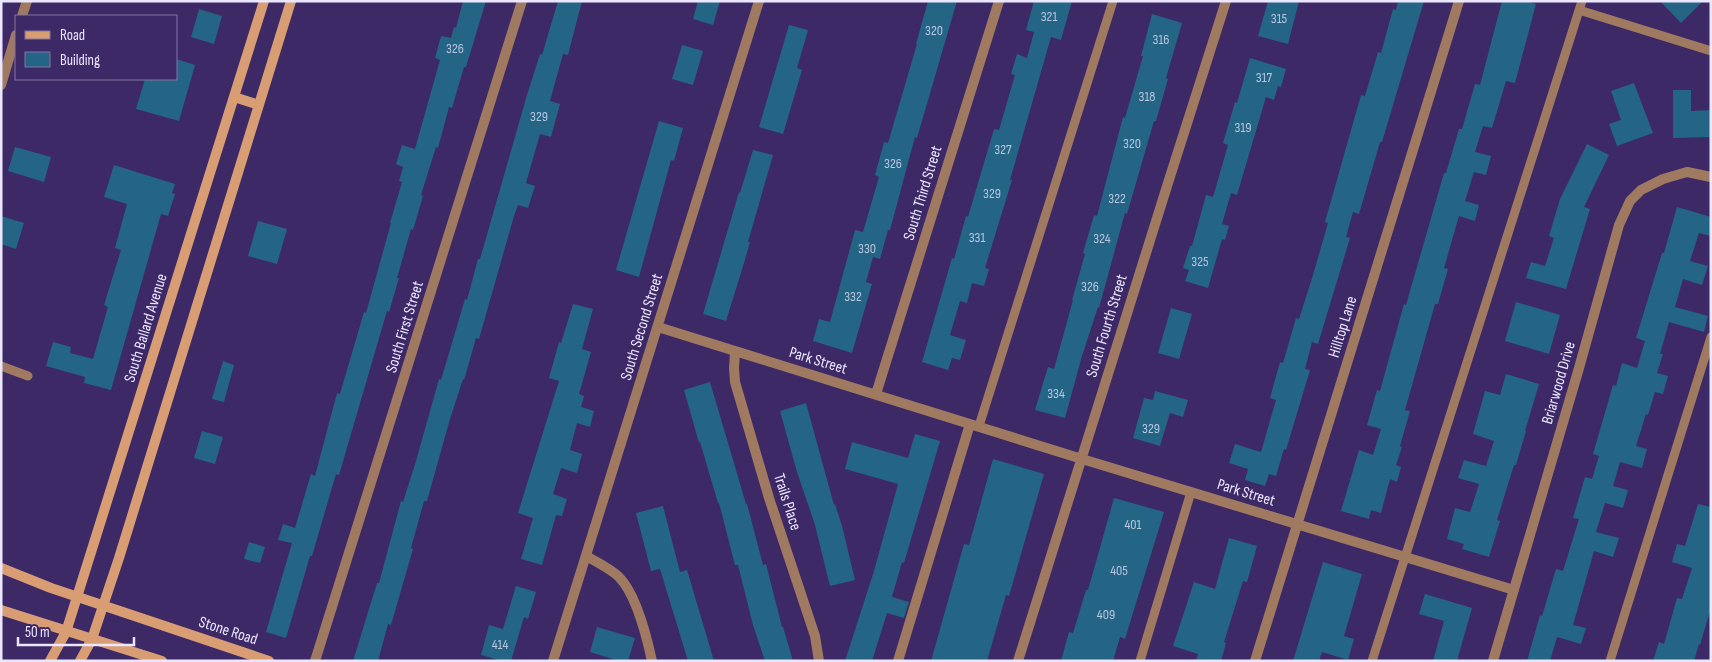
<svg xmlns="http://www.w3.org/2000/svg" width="1712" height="662" font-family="'Sofia Sans Condensed',sans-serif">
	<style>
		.building { fill: #246485 }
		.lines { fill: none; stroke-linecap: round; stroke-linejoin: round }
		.lane { stroke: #9f7960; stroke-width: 9 }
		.street { stroke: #9f7960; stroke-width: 10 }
		.secondary { stroke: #d99d74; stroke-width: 10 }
		.labels { text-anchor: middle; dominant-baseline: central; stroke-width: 4.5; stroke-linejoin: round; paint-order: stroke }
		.number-label { font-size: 14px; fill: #b9c6e0 }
		.street-label { font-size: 16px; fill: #ebe7fe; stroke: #3e2967 }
	</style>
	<rect width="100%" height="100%" fill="#3e2967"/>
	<!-- building -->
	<path class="building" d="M463,1H486L466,67H464L452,108L449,107L438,148L436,147L421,195L423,196L413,230L411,229L397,278H399L389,312L387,311L339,475L336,474L312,556H310L286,638L266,632L292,543L278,540L283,524L295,528L311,474L315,476L337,393L340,394L364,312L366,313L391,223H390L402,182L399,181L403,167L396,164L402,145L415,149L440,60L435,58L441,36L451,38L454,27L456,28Z
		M558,1H582L568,55L563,54L550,101L560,104L551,137L540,134L526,183L535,186L528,208L518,205L514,216L479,339L476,338L464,380L463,379L450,419L427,501H424L411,548L413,549L391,625L388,624L378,661H353L377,583H379L401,501L403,502L416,461L439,379L441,380L465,299L467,300L478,259H480L527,95L540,54L542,55Z
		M698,1H720L713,25L693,19Z
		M928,1H957L917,138L915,137L890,230H888L880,259L873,257L866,282L872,284L852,353L813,341L819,319L830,322L855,230L863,232L879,177L875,175L884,142L888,143L917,44H916Z
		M1034,1H1072L1061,40L1051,37L1010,180H1012L985,268L989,269L984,286L972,283L967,303L960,301L950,335L966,340L960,360L952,358L948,370L922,362L952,258L954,259L966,216L968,217L994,129L999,130L1015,75L1011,74L1017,54L1027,58L1034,32L1026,30Z
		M1268,1H1299L1288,44L1258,36Z
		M1398,1H1424L1382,142H1380L1359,214L1353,212L1346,237L1350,238L1318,344L1312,342L1305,369L1310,370L1286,450L1284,449L1276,476L1269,474L1265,486L1245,480L1248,469L1229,463L1235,444L1261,452L1276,400L1270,398L1280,362L1283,363L1296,318L1299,319L1313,275L1328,223L1325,222L1361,95L1365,96L1378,52L1381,53L1393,9L1396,10Z
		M1502,1H1527L1536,4L1515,83L1506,81L1492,128L1483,126L1475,152L1491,156L1486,175L1474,172L1465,201L1479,205L1475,221L1459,216L1444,268L1448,269L1438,304H1435L1405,410L1410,411L1400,446L1402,447L1396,465L1401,467L1397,482L1390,479L1381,513L1371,510L1369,519L1341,511L1359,450L1373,455L1381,429L1367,425L1377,390L1380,391L1404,304L1406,305L1444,173H1446L1459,129H1462L1475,84L1480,85Z
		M1660,1H1703L1681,23Z
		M199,9L222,16L214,44L191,37Z
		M1152,14L1182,23L1166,78L1168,79L1156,121H1154L1127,214L1125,213L1099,308L1098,307L1082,356L1065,418L1035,410L1048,367L1054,369L1073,300H1072L1085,254L1083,253L1094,215L1097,216L1123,117L1125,118L1143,56H1141Z
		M789,25L808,30L797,68L802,70L783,134L759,127Z
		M682,45L703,51L693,85L672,79Z
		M1250,58L1286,69L1281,87L1278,86L1274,100L1266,97L1237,195L1231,193L1222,224L1229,226L1225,240L1222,239L1208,288L1185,281L1189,270L1183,268L1190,246H1192L1206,195L1213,197L1228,145L1223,143L1235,102L1237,103Z
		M176,59L195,65L179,121L136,109L145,79H176Z
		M1634,83L1653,133L1617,146L1609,124L1621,120L1611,91Z
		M1673,90H1691V111L1711,110V137L1673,138Z
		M659,121L683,128L674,161L671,160L639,277L616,270Z
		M1587,144L1609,155L1584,207L1590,209L1566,289L1526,278L1531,262L1545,266L1554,238L1549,236L1560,199Z
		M15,147L51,157L44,182L8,171Z
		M753,150L773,155L748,242H750L744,263L726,321L703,314L739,192L740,193Z
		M114,165L175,184L172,193L175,194L168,216L161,214L111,390L84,383L85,377L46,366L53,342L71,347L70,353L93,359L108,307L104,305L121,250L115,248L127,204L104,197Z
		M1677,207L1711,217V236L1699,233L1690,261L1708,266L1702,285L1683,279L1675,307L1708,316L1704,332L1669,322L1660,354H1663L1657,373L1668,376L1663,394L1655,392L1648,415L1646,414L1636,446L1647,449L1642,468L1620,462L1613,486L1628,490L1623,508L1605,503L1596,532L1619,538L1613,557L1594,551L1573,625L1586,628L1581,644L1557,637L1550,661H1527L1540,615L1542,616L1556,569L1563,571L1579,519L1573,518L1585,477L1592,479L1599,456L1593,454L1613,385L1616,386L1622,363L1637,368L1645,341L1636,338L1662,253H1664Z
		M1,216L24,223L16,249L1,244Z
		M258,221L287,229L277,264L248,256Z
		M1516,302L1560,315L1549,354L1505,341Z
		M573,304L593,309L582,349L591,352L579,394L584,396L581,407L594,411L590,427L577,423L570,450L582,454L577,473L561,468L553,494L567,499L562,516L556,515L542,565L521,559L533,518L518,513L559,381L549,378L559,342L561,343Z
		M1171,308L1192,314L1179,359L1158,353Z
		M223,361L234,365L224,402L212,399Z
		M1506,374L1539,384L1525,431H1526L1516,465H1514L1497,520L1500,521L1489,557L1462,549L1464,544L1447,539L1455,508L1470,512L1479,484L1458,478L1464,460L1486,466L1494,441L1473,434L1485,391L1500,395Z
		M710,382L746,504H747L763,565L766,564L782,627H783L793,661H765L753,625L738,565H735L719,503H718L700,442L699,443L684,390Z
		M1155,391L1188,400L1183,417L1170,413L1160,446L1133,438L1144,398L1153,400Z
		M806,403L834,505L835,504L842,526L855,580L830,586L815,525L797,472L780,411Z
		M202,431L223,437L215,464L194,458Z
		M915,434L940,441L904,563L902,562L892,597L909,602L904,618L887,613L872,661H845L874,571L898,484L845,469L852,442L908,458Z
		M993,459L1044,474L1009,596L1006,595L987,661H931L964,544L969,545Z
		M1114,498L1164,512L1125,639L1120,637L1113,661H1061L1069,632L1073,633L1086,590H1088Z
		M1698,504L1711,507V608L1700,645L1699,644L1694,661H1653L1659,642L1664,644L1677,598L1682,599L1692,568L1672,562L1677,544L1685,546Z
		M663,506L680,572L687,570L714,661H688L660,569L651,571L636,513Z
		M1229,538L1257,546L1247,582L1243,581L1224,642L1226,643L1221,661H1196L1198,654L1173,646L1194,582L1215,589Z
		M249,542L265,547L260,563L244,559Z
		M1323,562L1362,574L1344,636L1354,639L1348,660L1322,652L1319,661H1293Z
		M516,586L536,592L528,619L524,617L511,661H502L481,655L489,625L503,629Z
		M1425,594L1472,608L1457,661H1433L1444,621L1419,614Z
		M597,627L635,638L628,661H619L590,652Z"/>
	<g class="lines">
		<!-- lane -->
		<path class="lane" d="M1579,10L1711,51
			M1,366L28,376
			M979,426L1113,1
			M1140,661L1191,492
			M1372,661L1582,1
			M1610,661L1711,337"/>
		<!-- street -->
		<path class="street" d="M22,16L27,1
			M1,85L16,35
			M658,327L1082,459L1514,590
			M735,352L734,368L735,382L769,498L815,636L819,661
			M876,394L999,1
			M586,556C597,562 611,569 619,577C636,594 647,638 652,661
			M315,661L522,1
			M553,661L759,1
			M898,661L970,424
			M1018,661L1168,183L1226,1
			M1255,661L1459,1
			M1493,661L1579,368L1619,225L1630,201L1641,190L1663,179L1687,172L1711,177"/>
		<!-- secondary -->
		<path class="secondary" d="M234,97L259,105
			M1,568L51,588L269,661
			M1,610L162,661
			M50,661L66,632L264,1
			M80,661L92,639L119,558L291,1"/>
	</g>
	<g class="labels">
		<!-- number labels -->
		<g class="number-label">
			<text x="1049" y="16">321</text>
			<text x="1279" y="18">315</text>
			<text x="934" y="30">320</text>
			<text x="1161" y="39">316</text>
			<text x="455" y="48">326</text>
			<text x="1264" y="77">317</text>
			<text x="1147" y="96">318</text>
			<text x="539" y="116">329</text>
			<text x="1243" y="127">319</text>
			<text x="1132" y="143">320</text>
			<text x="1003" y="149">327</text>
			<text x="893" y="163">326</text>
			<text x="992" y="193">329</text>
			<text x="1117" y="198">322</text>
			<text x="977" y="237">331</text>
			<text x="1102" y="238">324</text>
			<text x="867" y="248">330</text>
			<text x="1200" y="261">325</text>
			<text x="1090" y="286">326</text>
			<text x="853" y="296">332</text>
			<text x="1056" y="393">334</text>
			<text x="1151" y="428">329</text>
			<text x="1133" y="524">401</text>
			<text x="1119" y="570">405</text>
			<text x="1106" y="614">409</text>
			<text x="500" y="644">414</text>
		</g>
		<!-- street labels -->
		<g class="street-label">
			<text transform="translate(923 193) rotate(-73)">South Third Street</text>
			<text transform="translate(1107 326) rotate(-73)">South Fourth Street</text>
			<text transform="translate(405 327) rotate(-73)">South First Street</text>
			<text transform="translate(642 327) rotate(-73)">South Second Street</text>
			<text transform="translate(1343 327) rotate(-73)">Hilltop Lane</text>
			<text transform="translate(146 328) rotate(-73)">South Ballard Avenue</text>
			<text transform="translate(818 361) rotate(17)">Park Street</text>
			<text transform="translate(1559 383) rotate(-74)">Briarwood Drive</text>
			<text transform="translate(1246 493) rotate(17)">Park Street</text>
			<text transform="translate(787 502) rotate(72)">Trails Place</text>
			<text transform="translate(228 631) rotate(18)">Stone Road</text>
		</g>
	</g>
	<!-- border -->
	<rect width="1712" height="662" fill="none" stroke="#ebe7fe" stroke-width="5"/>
	<!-- legend -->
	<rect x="15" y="15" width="162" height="65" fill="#3e2967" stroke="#8375a3"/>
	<rect x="25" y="31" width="25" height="8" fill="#d99d74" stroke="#8375a3"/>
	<text x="60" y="40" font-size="15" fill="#ebe7fe">Road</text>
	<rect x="25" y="52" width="25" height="15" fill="#246485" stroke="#8375a3"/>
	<text x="60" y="65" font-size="15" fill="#ebe7fe">Building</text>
	<!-- scale -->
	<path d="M18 637v8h116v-8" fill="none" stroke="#ebe7fe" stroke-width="2.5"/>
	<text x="25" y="637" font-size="15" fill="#ebe7fe" stroke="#3e2967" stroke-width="4" paint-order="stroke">50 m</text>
</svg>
